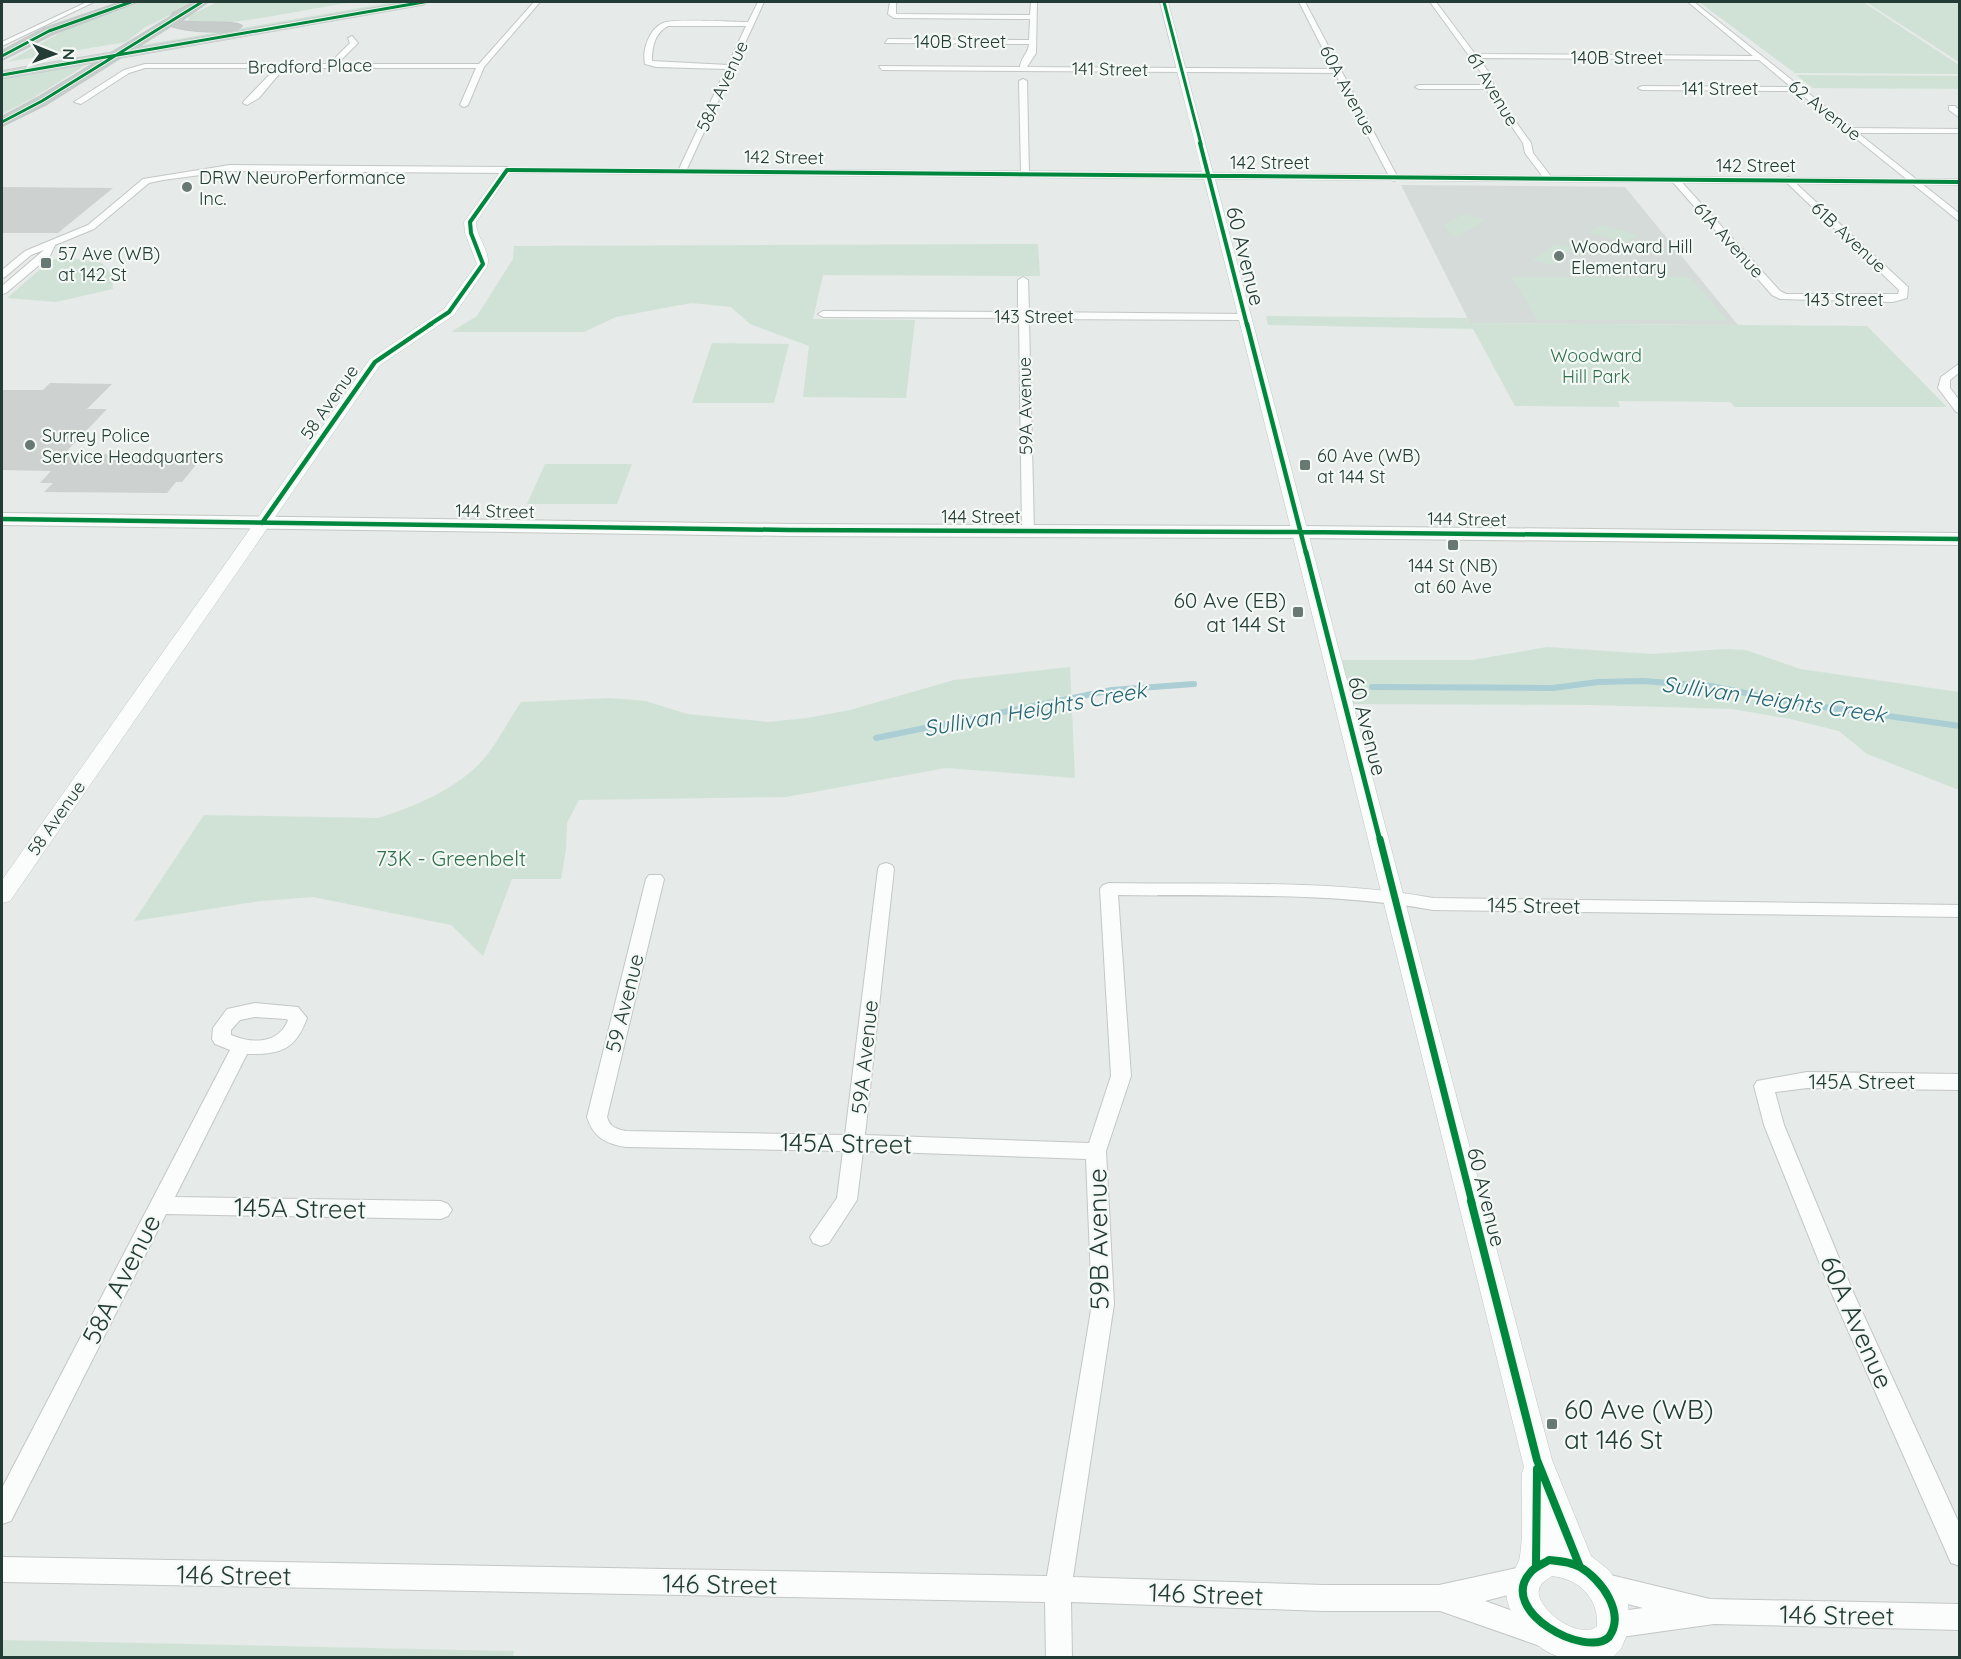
<svg xmlns="http://www.w3.org/2000/svg" width="1961" height="1659" font-family="Quicksand,sans-serif">
	<style>
		.built { fill: #d4dbd8 }
		.green { fill: #d0e2d6 }
		.lines { fill: none; stroke-linecap: round; stroke-linejoin: round }
		.stream { stroke: #aaced4; stroke-width: 6 }
		.building { fill: #cdd1cf }
		.minor-casing { stroke: #c3c7c5; stroke-width: 2 }
		.tertiary-casing { stroke: #c3c7c5; stroke-width: 1 }
		.secondary-casing { stroke: #c2c8c5; stroke-width: 2 }
		.primary-casing { stroke: #c2c9c7; stroke-width: 1 }
		.trunk-casing { stroke: #c2c9c7; stroke-width: 2 }
		.minor { fill: #fbfcfc; fill-rule: evenodd }
		.tertiary { fill: #fbfcfc; fill-rule: evenodd }
		.secondary { fill: #fbfcfc; fill-rule: evenodd }
		.primary { fill: #cfd6d4; fill-rule: evenodd }
		.trunk { fill: #c6ccca; fill-rule: evenodd }
		.cycleway-far5-casing { stroke: #f4f9f6; stroke-width: 4.5 }
		.cycleway-far4-casing { stroke: #f4f9f6; stroke-width: 6 }
		.cycleway-far3-casing { stroke: #f4f9f6; stroke-width: 8 }
		.cycleway-far2-casing { stroke: #f4f9f6; stroke-width: 8 }
		.cycleway-far1-casing { stroke: #f4f9f6; stroke-width: 10 }
		.cycleway-casing { stroke: #f4f9f6; stroke-width: 12 }
		.cycleway-far5 { stroke: #00873e; stroke-width: 3 }
		.cycleway-far4 { stroke: #00873e; stroke-width: 4 }
		.cycleway-far3 { stroke: #00873e; stroke-width: 4.5 }
		.cycleway-far2 { stroke: #00873e; stroke-width: 5 }
		.cycleway-far1 { stroke: #00873e; stroke-width: 7 }
		.cycleway { stroke: #00873e; stroke-width: 8 }
		.poi-dot { fill: #687974; stroke: #f4f9f6; stroke-width: 2 }
		.labels { text-anchor: middle; dominant-baseline: central; stroke-width: 4.5; stroke-linejoin: round; paint-order: stroke }
		.far-street-label { font-size: 18px; fill: #243c36; stroke: #f4f9f6 }
		.far-poi-label { font-size: 18px; fill: #243c36; stroke: #f4f9f6; text-anchor: start }
		.far-park-label { font-size: 18px; fill: #32704b; stroke: #f4f9f6 }
		.street-label { font-size: 21px; fill: #243c36; stroke: #f4f9f6 }
		.poi-label { font-size: 21px; fill: #243c36; stroke: #f4f9f6; text-anchor: end }
		.park-label { font-size: 21px; fill: #32704b; stroke: #f4f9f6 }
		.water-label { font-size: 22px; font-style: italic; fill: #236573; stroke: #f4f9f6 }
		.near-street-label { font-size: 26px; fill: #243c36; stroke: #f4f9f6 }
		.near-poi-label { font-size: 26px; fill: #243c36; stroke: #f4f9f6; text-anchor: start }
	</style>
	<rect width="100%" height="100%" fill="#e6eae8"/>
	<!-- built -->
	<path class="built" d="M1401,185L1625,187L1738,325L1470,323Z"/>
	<!-- green -->
	<path class="green" d="M140,2H196L144,28L126,42L7,62L69,28Z
		M217,2H355C318,6 217,31 188,21L189,16Z
		M395,2H415L129,52L137,46Z
		M1699,2H1863L1959,65V74L1795,73Z
		M1866,2H1959V62Z
		M89,63L33,98L2,114V78Z
		M1796,75L1959,76V89L1813,88Z
		M1464,214L1486,220L1457,237L1452,236L1443,226Z
		M1601,225L1638,235L1627,242L1589,233Z
		M1038,244L1040,276L823,275L813,319L915,320L906,398L803,397L809,346L750,324L731,307L691,303L616,317L584,332H451L477,316L513,259L514,246Z
		M1556,244L1574,248L1551,265L1532,260Z
		M65,257L102,263L112,275L113,289L56,302L7,298L51,260Z
		M1511,277H1690L1727,320H1538Z
		M1266,316L1468,318L1470,323L1867,326L1947,407H1735L1730,402L1618,401L1620,407L1515,406L1473,329L1268,325Z
		M712,343L789,344L774,403H692Z
		M545,464H632L617,504H527Z
		M1547,647L1652,654L1725,649L1746,650L1800,669L1959,692V790L1867,754L1839,731L1791,719L1732,709L1591,705L1348,704L1338,660H1472Z
		M1070,667L1075,778L946,768L786,797L579,800L567,823L566,849L561,879H512L483,956L451,925L313,897L261,901L134,921L204,815L378,818C414,807 456,789 482,761C497,744 508,721 521,702L610,698L646,701L687,714L768,722L807,718L850,710L954,680Z
		M2,1640L514,1651L513,1658H2Z"/>
	<g class="lines">
		<!-- stream -->
		<path class="stream" d="M1372,687L1553,688L1598,682L1643,681L1711,686L1795,703L1960,726
			M876,738L1112,690L1194,684"/>
	</g>
	<!-- building -->
	<path class="building" d="M2,187L113,188L58,233H2Z
		M50,383L112,384L87,409H107L64,454L198,455L193,461H199L182,482H176L167,493L44,492L53,483H40L51,471L2,470V390H43Z"/>
	<g class="lines">
		<defs>
			<path id="minor" d="M87,2H94L2,46V42Z
				M534,2H540L484,67L468,105L464,107L460,105L476,68H284L259,98L247,105L243,103L244,101L276,68H145L129,73L81,104L74,102L124,70L145,64H329L350,43L348,38L352,36L358,43L337,64H479Z
				M758,2H764L686,171L679,173L678,171L726,69L656,67L645,64C642,50 649,29 663,23C675,18 732,22 748,22ZM668,26H746L728,65L652,61C652,46 655,33 668,26Z
				M890,2H896V14L1030,15L1031,2H1037L1036,53L1027,67L1333,69L1299,2H1305L1398,178L1394,181L1390,178L1335,73L882,70L879,66L1020,67C1021,57 1028,54 1029,44L885,43L888,39L1029,40L1030,19L894,18L888,14Z
				M1430,2H1436L1475,54L1753,56L1688,2H1694L1852,128L1960,129V133H1858L1960,214V222L1797,91L1642,90L1638,88L1642,86L1791,87L1759,60L1478,58L1491,75L1495,93L1531,143L1533,153L1553,179L1546,181L1525,153L1523,143L1486,89H1419L1415,87L1419,85H1485L1483,75Z
				M1023,79L1027,81L1029,174L1025,177L1021,174L1019,81Z
				M1949,106H1955L1960,111V118L1949,110Z
				M230,165L507,167L511,170L507,173L230,171L163,180L149,183L94,229L55,245L50,256L6,293L2,294V286L44,250L31,255L5,277L2,278V270L25,251L88,225L143,179Z
				M1789,177L1908,287L1907,298L1893,302L1780,299L1772,295L1671,180L1678,178L1780,291L1786,294H1898L1899,290L1786,182V178Z
				M1023,277L1028,280L1029,312L1245,314L1250,317L1245,320L1029,319L1034,531L1028,535L1022,531L1019,318L823,317L818,314L823,311L1018,312V280Z
				M1960,363V372L1950,380V388L1960,401V413L1956,412L1938,388L1941,377Z
				M886,863L892,865L894,869L865,1135L1089,1143L1111,1076L1100,889L1103,885L1109,883C1215,885 1329,879 1433,898L1960,905V917L1433,910C1330,891 1222,897 1118,895L1131,1076L1106,1151L1114,1304L1073,1577L1323,1585H1439L1526,1566L1535,1570L1539,1579L1535,1588L1485,1601L1549,1624L1553,1633L1549,1642L1540,1646L1440,1611H1323L1071,1602L1072,1658H1046L1045,1602L2,1582V1557L1047,1576L1092,1304L1086,1159L863,1151L857,1200L829,1243L821,1246L813,1243L810,1237L837,1198L843,1151L626,1147C606,1144 593,1137 587,1117L646,879L649,875H661L664,879L607,1117C610,1127 616,1129 626,1131L845,1135L878,869L880,865Z
				M255,1003L298,1007L307,1018C296,1050 279,1055 247,1054L175,1197L441,1201L448,1204L452,1210L448,1216L441,1219L166,1214L11,1521L2,1524V1488L230,1050L215,1044L212,1039L213,1028L227,1009ZM255,1017L286,1019L288,1020C279,1044 252,1044 231,1035V1030L240,1020Z
				M1807,1072L1960,1074V1090L1807,1088L1775,1092L1784,1125L1854,1294L1960,1525V1566L1951,1563L1832,1294L1764,1125L1754,1086L1757,1081Z
				M1602,1573L1710,1599L1960,1604V1630L1714,1624L1614,1638L1605,1634L1601,1625L1605,1616L1614,1612L1643,1608L1593,1595L1589,1586L1593,1577Z"/>
			<path id="tertiary" d="M1160,2H1168L1213,173L1960,179V185L1215,179L1552,1460L1591,1556L1610,1571L1628,1604L1630,1627L1621,1649L1612,1658C1596,1658 1577,1659 1561,1657C1535,1652 1501,1613 1507,1585C1509,1575 1519,1566 1520,1556C1524,1530 1521,1500 1522,1473L1524,1467L1204,179L510,173L476,222C476,238 492,252 487,267L454,315L380,365L10,901L2,903V880L370,359L444,309L477,264L465,233L464,222L503,168L1202,172ZM1552,1576C1579,1579 1599,1598 1597,1626C1579,1643 1527,1603 1541,1585C1543,1581 1549,1579 1552,1576Z"/>
			<path id="secondary" d="M2,513L789,524L1301,526L1960,533V545L1301,538L789,536L2,525Z"/>
			<path id="primary" d="M408,2H429L424,5L2,79V71Z"/>
			<path id="trunk" d="M121,2H137L53,34L2,60V51L45,28Z
				M195,2H208L181,21C194,24 235,20 242,26C230,36 186,31 171,26L47,104L2,126V117L37,98L170,17L173,13Z"/>
		</defs>
		<!-- minor casing -->
		<use href="#minor" class="minor-casing"/>
		<!-- tertiary casing -->
		<use href="#tertiary" class="tertiary-casing"/>
		<!-- secondary casing -->
		<use href="#secondary" class="secondary-casing"/>
		<!-- primary casing -->
		<use href="#primary" class="primary-casing"/>
		<!-- trunk casing -->
		<use href="#trunk" class="trunk-casing"/>
		<!-- minor -->
		<use href="#minor" class="minor"/>
		<!-- tertiary -->
		<use href="#tertiary" class="tertiary"/>
		<!-- secondary -->
		<use href="#secondary" class="secondary"/>
		<!-- primary -->
		<use href="#primary" class="primary"/>
		<!-- trunk -->
		<use href="#trunk" class="trunk"/>
		<defs>
			<path id="cycleway-far5" d="M1164,2L1201,144
				M2,56L49,31L131,2
				M2,75L424,2
				M2,122L42,101L202,2"/>
			<path id="cycleway-far4" d="M1200,143L1247,325
				M429,325L449,312L483,264L471,233L470,222L507,170L1960,182"/>
			<path id="cycleway-far3" d="M1247,324L1306,553
				M2,519L789,530L1301,532L1960,539
				M262,523L375,362L431,324"/>
			<path id="cycleway-far2" d="M1306,552L1380,841"/>
			<path id="cycleway-far1" d="M1380,839L1472,1203"/>
			<path id="cycleway" d="M1471,1201L1537,1460L1580,1567
				M1549,1560C1560,1561 1571,1562 1580,1567C1601,1579 1626,1613 1609,1637C1586,1659 1497,1611 1530,1573C1534,1567 1543,1564 1549,1560Z
				M1536,1565L1537,1469"/>
		</defs>
		<!-- cycleway-far5 casing -->
		<use href="#cycleway-far5" class="cycleway-far5-casing"/>
		<!-- cycleway-far4 casing -->
		<use href="#cycleway-far4" class="cycleway-far4-casing"/>
		<!-- cycleway-far3 casing -->
		<use href="#cycleway-far3" class="cycleway-far3-casing"/>
		<!-- cycleway-far2 casing -->
		<use href="#cycleway-far2" class="cycleway-far2-casing"/>
		<!-- cycleway-far1 casing -->
		<use href="#cycleway-far1" class="cycleway-far1-casing"/>
		<!-- cycleway casing -->
		<use href="#cycleway" class="cycleway-casing"/>
		<!-- cycleway-far5 -->
		<use href="#cycleway-far5" class="cycleway-far5"/>
		<!-- cycleway-far4 -->
		<use href="#cycleway-far4" class="cycleway-far4"/>
		<!-- cycleway-far3 -->
		<use href="#cycleway-far3" class="cycleway-far3"/>
		<!-- cycleway-far2 -->
		<use href="#cycleway-far2" class="cycleway-far2"/>
		<!-- cycleway-far1 -->
		<use href="#cycleway-far1" class="cycleway-far1"/>
		<!-- cycleway -->
		<use href="#cycleway" class="cycleway"/>
	</g>
	<!-- markers -->
	<g class="poi-dot">
		<circle cx="187" cy="187" r="6"/>
		<circle cx="1559" cy="256" r="6"/>
		<rect x="40" y="257" width="12" height="12" rx="3"/>
		<circle cx="30" cy="445" r="6"/>
		<rect x="1299" y="459" width="12" height="12" rx="3"/>
		<rect x="1447" y="539" width="12" height="12" rx="3"/>
		<rect x="1292" y="606" width="12" height="12" rx="3"/>
		<rect x="1546" y="1418" width="12" height="12" rx="3"/>
	</g>
	<g class="labels">
		<!-- far-street labels -->
		<g class="far-street-label">
			<text x="960" y="41">140B Street</text>
			<text x="1617" y="57">140B Street</text>
			<text transform="translate(310 66) rotate(-1)">Bradford Place</text>
			<text transform="translate(1110 69) rotate(1)">141 Street</text>
			<text transform="translate(722 86) rotate(-65)">58A Avenue</text>
			<text x="1720" y="88">141 Street</text>
			<text transform="translate(1493 89) rotate(59)">61 Avenue</text>
			<text transform="translate(1348 90) rotate(62)">60A Avenue</text>
			<text transform="translate(1825 110) rotate(38)">62 Avenue</text>
			<text transform="translate(784 157) rotate(1)">142 Street</text>
			<text x="1270" y="162">142 Street</text>
			<text x="1756" y="165">142 Street</text>
			<text transform="translate(1849 237) rotate(43)">61B Avenue</text>
			<text transform="translate(1729 240) rotate(48)">61A Avenue</text>
			<text x="1844" y="299">143 Street</text>
			<text x="1034" y="316">143 Street</text>
			<text transform="translate(329 402) rotate(-55)">58 Avenue</text>
			<text transform="translate(1025 406) rotate(-91)">59A Avenue</text>
			<text transform="translate(495 511) rotate(1)">144 Street</text>
			<text x="981" y="516">144 Street</text>
			<text transform="translate(1467 519) rotate(1)">144 Street</text>
			<text transform="translate(56 818) rotate(-55)">58 Avenue</text>
		</g>
		<!-- far-poi labels -->
		<g class="far-poi-label">
			<text x="199" y="177">DRW NeuroPerformance<tspan x="199" dy="21">Inc.</tspan></text>
			<text x="1571" y="246">Woodward Hill<tspan x="1571" dy="21">Elementary</tspan></text>
			<text x="58" y="253">57 Ave (WB)<tspan x="58" dy="21">at 142 St</tspan></text>
			<text x="42" y="435">Surrey Police<tspan x="42" dy="21">Service Headquarters</tspan></text>
			<text x="1317" y="455">60 Ave (WB)<tspan x="1317" dy="21">at 144 St</tspan></text>
			<text x="1453" y="565" text-anchor="middle">144 St (NB)<tspan x="1453" dy="21">at 60 Ave</tspan></text>
		</g>
		<!-- far-park labels -->
		<g class="far-park-label">
			<text x="1596" y="355">Woodward<tspan x="1596" dy="21">Hill Park</tspan></text>
		</g>
		<!-- street labels -->
		<g class="street-label">
			<text transform="translate(1246 256) rotate(76)">60 Avenue</text>
			<text transform="translate(1368 726) rotate(76)">60 Avenue</text>
			<text transform="translate(1534 905) rotate(1)">145 Street</text>
			<text transform="translate(624 1003) rotate(-76)">59 Avenue</text>
			<text transform="translate(864 1057) rotate(-84)">59A Avenue</text>
			<text x="1862" y="1081">145A Street</text>
			<text transform="translate(1487 1197) rotate(76)">60 Avenue</text>
		</g>
		<!-- poi labels -->
		<g class="poi-label">
			<text x="1286" y="600">60 Ave (EB)<tspan x="1286" dy="24">at 144 St</tspan></text>
		</g>
		<!-- park labels -->
		<g class="park-label">
			<text x="451" y="858">73K - Greenbelt</text>
		</g>
		<!-- water labels -->
		<g class="water-label">
			<text transform="translate(1774 699) rotate(8)">Sullivan Heights Creek</text>
			<text transform="translate(1035 709) rotate(-10)">Sullivan Heights Creek</text>
		</g>
		<!-- near-street labels -->
		<g class="near-street-label">
			<text transform="translate(846 1143) rotate(1)">145A Street</text>
			<text transform="translate(300 1208) rotate(1)">145A Street</text>
			<text transform="translate(1098 1239) rotate(-91)">59B Avenue</text>
			<text transform="translate(121 1279) rotate(-63)">58A Avenue</text>
			<text transform="translate(1857 1322) rotate(66)">60A Avenue</text>
			<text transform="translate(234 1575) rotate(1)">146 Street</text>
			<text transform="translate(720 1584) rotate(1)">146 Street</text>
			<text transform="translate(1206 1594) rotate(2)">146 Street</text>
			<text transform="translate(1837 1615) rotate(1)">146 Street</text>
		</g>
		<!-- near-poi labels -->
		<g class="near-poi-label">
			<text x="1564" y="1409">60 Ave (WB)<tspan x="1564" dy="30">at 146 St</tspan></text>
		</g>
	</g>
	<!-- border -->
	<rect width="1961" height="1659" fill="none" stroke="#243c36" stroke-width="6"/>
	<!-- north arrow -->
	<g transform="translate(54 54) rotate(91)" stroke="#f4f9f6" stroke-width="4.5" paint-order="stroke">
	<path d="M0-4.5L10 22L0 15L-10 22Z" fill="#243c36"/>
	<text y="-9" font-size="16" font-weight="bold" text-anchor="middle" fill="#243c36">N</text>
	</g>
</svg>
